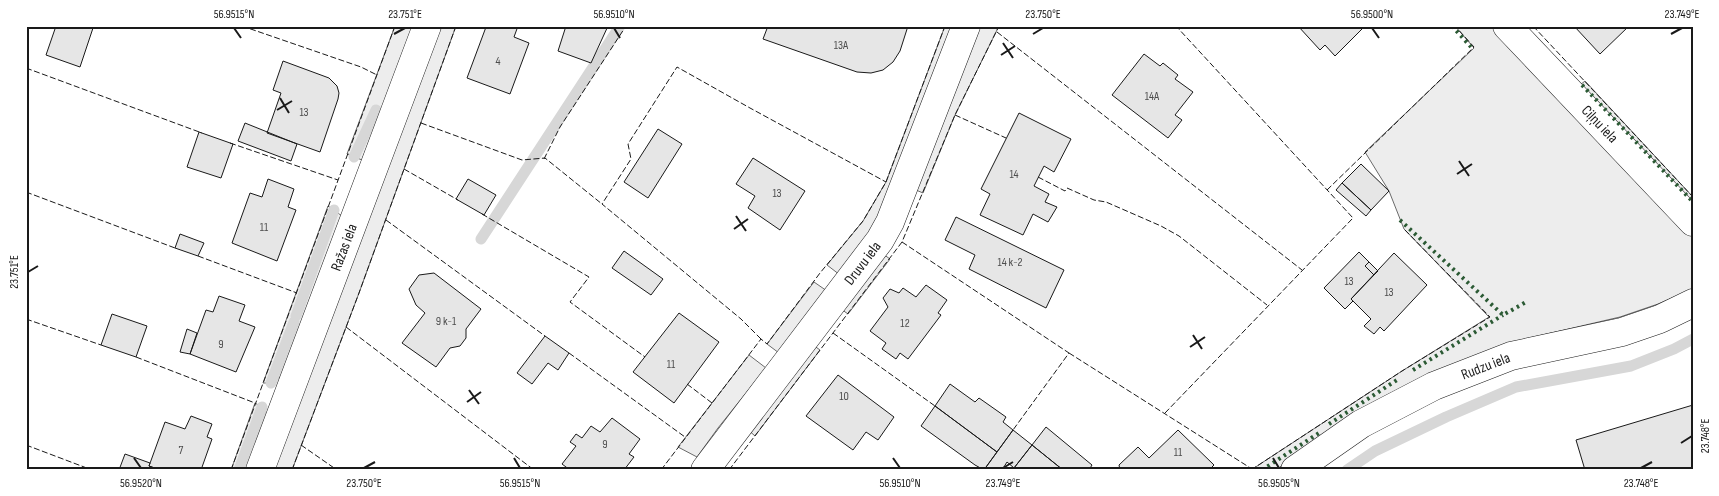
<svg xmlns="http://www.w3.org/2000/svg" width="1719" height="496" font-family="'Sofia Sans Condensed',sans-serif">
	<style>
		.built { fill: #ededed; stroke: #6a6a6a }
		.lines { fill: none; stroke-linecap: round; stroke-linejoin: round }
		.stream { stroke: #d7d7d7; stroke-width: 11 }
		.building { fill: #e6e6e6; stroke: #1a1a1a }
		.minor-casing { stroke: #1a1a1a; stroke-width: 29 }
		.minor { stroke: #fff; stroke-width: 28 }
		.hedge { stroke: #2b5a34; stroke-width: 4; stroke-dasharray: 2.5 4; stroke-linecap: butt }
		.fence { stroke: #1a1a1a; stroke-width: 1; stroke-dasharray: 6 2.5; stroke-linecap: butt }
		.ticks { fill: none; stroke: #1a1a1a; stroke-width: 2 }
		.labels { text-anchor: middle; dominant-baseline: central; stroke-width: 4; stroke-linejoin: round; paint-order: stroke }
		.number-label { font-size: 12px; fill: #4d4d4d }
		.street-label { font-size: 15px; fill: #1a1a1a; stroke: #fff }
		.neatline { fill: none; stroke: #1a1a1a; stroke-width: 2 }
		.ticks-label { font-size: 12px; text-anchor: middle; fill: #1a1a1a }
	</style>
	<rect width="100%" height="100%" fill="#fff"/>
	<!-- built -->
	<path class="built" d="M395,26H414L362,160L347,154Z
		M438,26H456L359,293L292,470H272Z
		M945,26H952L881,215L840,275L827,265L863,221L886,182Z
		M980,26H999L955,115L923,193L916,190Z
		M1455,26H1493L1693,238V289L1658,304L1620,317L1508,343L1283,464L1277,470H1251L1402,371L1489,317L1404,229L1389,191L1365,152L1474,48Z
		M1585,81L1693,197V208L1580,85Z
		M328,206L342,216L283,375L271,383H263Z
		M883,254L890,259L848,314L841,309Z
		M814,282L827,291L779,353L767,344Z
		M813,345L820,350L755,436L746,428Z
		M749,355L766,368L718,428L697,457L678,447Z
		M255,403L262,407L268,416L248,470H231Z"/>
	<g class="lines">
		<!-- stream -->
		<path class="stream" d="M354,157L376,110
			M481,239L620,26
			M296,316L334,210
			M271,383L294,322
			M239,470L262,407
			M1347,470L1375,451L1446,417L1516,387L1631,366L1674,349L1693,339"/>
	</g>
	<!-- building -->
	<path class="building" d="M56,26H88L93,28L80,67L46,55Z
		M489,26H518L514,37L529,43L510,94L467,78L486,27L489,28Z
		M566,26H608L591,63L558,51Z
		M768,26H908L900,51L893,62L883,70L871,73L857,72L763,39Z
		M1298,26H1365L1335,56L1325,45L1320,50Z
		M1574,26H1629L1600,54Z
		M1144,54L1160,66L1163,63L1178,75L1175,79L1193,92L1175,115L1182,120L1168,138L1112,95Z
		M283,61L329,78L337,86L339,93L338,99L320,152L267,133L281,93L273,90Z
		M1019,113L1071,139L1054,172L1044,166L1034,186L1049,194L1045,202L1057,207L1048,222L1033,214L1023,235L980,215L990,194L981,189Z
		M245,123L297,144L291,161L238,141Z
		M658,129L682,144L648,198L624,182Z
		M199,132L233,144L221,178L187,167Z
		M753,158L805,191L780,230L748,208L755,196L736,184Z
		M1361,164L1389,191L1371,210L1342,183Z
		M268,179L294,189L288,207L296,210L277,261L232,243L250,193L262,197Z
		M468,179L496,195L484,215L456,199Z
		M1342,183L1371,210L1366,216L1336,190Z
		M956,217L1064,270L1046,308L969,269L975,255L945,240Z
		M180,234L204,243L198,256L175,248Z
		M624,251L663,279L651,295L612,268Z
		M1359,252L1369,262L1365,266L1374,275L1351,299L1353,301L1345,309L1324,288Z
		M1394,253L1427,285L1384,331L1380,327L1374,334L1364,326L1371,319L1351,299Z
		M1369,262L1378,271L1374,275L1365,266Z
		M434,273L481,309L466,329V338L460,346L450,348L436,367L402,343L425,313L416,305L409,289L419,275Z
		M926,285L947,300L938,313L941,315L908,359L900,353L896,359L882,349L886,343L870,331L888,307L883,298L890,289L899,293L903,288L916,297Z
		M219,296L245,305L239,321L255,327L236,372L190,354L206,310L213,312Z
		M679,313L719,342L674,403L633,372Z
		M112,314L147,326L136,357L101,345Z
		M187,329L197,333L190,354L180,352Z
		M545,336L569,353L558,370L548,363L532,384L517,373Z
		M838,375L894,417L878,440L866,432L853,450L806,416Z
		M950,384L975,402L979,398L1006,417L1003,422L1013,430L997,452L935,406Z
		M1693,405V470H1585L1576,440Z
		M935,406L997,452L984,470L975,465L921,426Z
		M191,416L212,424L207,437L212,439L201,470H161L149,466L165,422L185,429Z
		M612,418L640,439L629,454L634,457L624,470H570L562,464L576,446L570,442L576,434L582,438L591,426L600,432Z
		M1046,427L1092,465L1089,470H1063L1032,445Z
		M1013,430L1032,445L1014,468L1007,462L1002,470H990L986,467Z
		M1178,430L1214,465L1209,470H1120L1119,465L1138,447L1149,458Z
		M1032,445L1063,470H1017L1014,468Z
		M125,454L150,463L149,466L159,470H119Z"/>
	<g class="lines">
		<defs>
			<g id="minor">
				<path id="s1" d="M1507,26L1693,222"/>
				<path id="s2" d="M260,470L427,26"/>
				<path id="s3" d="M705,470L880,240L890,222L966,26"/>
				<path id="s4" d="M1295,470L1361,424L1434,386L1511,356L1622,332L1660,319L1693,303"/>
			</g>
		</defs>
		<!-- minor casing -->
		<use href="#minor" class="minor-casing"/>
		<!-- minor -->
		<use href="#minor" class="minor"/>
		<!-- hedge -->
		<path class="hedge" d="M1452,26L1471,47
			M1582,85L1693,202
			M1400,220L1503,315L1526,302
			M1413,370L1503,315
			M1329,424L1397,380
			M1262,470L1319,433"/>
		<!-- fence -->
		<path class="fence" d="M242,26L361,67L377,75
			M1533,26L1693,197
			M997,32L1302,270
			M26,68L202,133
			M955,115L1006,138
			M421,123L522,160L545,158L602,204
			M230,143L338,180
			M544,159L560,127L626,26
			M404,169L458,200
			M1038,177L1065,191L1067,188L1094,200L1106,202L1161,226L1179,236L1267,305
			M1327,190L1474,47L1455,26
			M26,192L175,248
			M482,214L589,277L570,302L645,357
			M386,220L545,336
			M902,242L1069,353L1013,430
			M198,256L297,293
			M26,319L101,345
			M346,327L534,470
			M833,333L935,406
			M761,339L741,319L602,204L631,159L628,144L677,67L750,108L886,182
			M569,353L685,437
			M1069,353L1252,469
			M136,357L255,403
			M687,384L712,403
			M1165,413L1353,218L1176,26
			M26,445L92,470
			M301,445L337,470
			M231,470L395,26
			M292,470L359,293L456,26
			M661,470L761,339L767,344L820,273L863,221L886,182L945,26
			M729,470L902,242L955,115L999,26
			M1251,470L1402,371L1490,317L1404,229"/>
	</g>
	<!-- ticks -->
	<path class="ticks" d="M234,28L241,38M614,28L620,38M1372,28L1379,38M394,34L405,28M1033,34L1043,28M1671,34L1682,28M1003,43L1013,58M1001,55L1015,46M280,98L289,113M277,110L292,101M1459,161L1469,176M1457,174L1472,164M736,216L746,231M734,229L748,219M28,272L38,266M1193,335L1202,349M1190,347L1205,337M469,390L479,404M467,402L481,392M1681,443L1692,436M134,458L141,468M514,458L520,468M893,458L900,468M1273,458L1279,468M364,468L375,462M1003,468L1013,462M1641,468L1652,462"/>
	<g class="labels">
		<!-- number labels -->
		<g class="number-label">
			<text x="841" y="45">13A</text>
			<text x="498" y="61">4</text>
			<text x="1152" y="96">14A</text>
			<text x="304" y="112">13</text>
			<text x="1014" y="174">14</text>
			<text x="777" y="193">13</text>
			<text x="264" y="227">11</text>
			<text x="1010" y="262">14 k-2</text>
			<text x="1349" y="281">13</text>
			<text x="1389" y="292">13</text>
			<text x="446" y="321">9 k-1</text>
			<text x="905" y="323">12</text>
			<text x="221" y="344">9</text>
			<text x="671" y="364">11</text>
			<text x="844" y="396">10</text>
			<text x="605" y="444">9</text>
			<text x="181" y="450">7</text>
			<text x="1178" y="452">11</text>
		</g>
		<!-- street labels -->
		<g class="street-label">
			<text stroke="none"><textPath href="#s1" startOffset="135">Ciļņu iela</textPath></text>
			<text stroke="none"><textPath href="#s2" startOffset="238">Ražas iela</textPath></text>
			<text stroke="none"><textPath href="#s3" startOffset="260">Druvu iela</textPath></text>
			<text stroke="none"><textPath href="#s4" startOffset="218">Rudzu iela</textPath></text>
		</g>
	</g>
	<!-- border -->
	<rect width="1719" height="496" fill="none" stroke="#ffffff" stroke-width="55"/>
	<rect x="28" y="28" width="1664" height="440" class="neatline"/>
	<g class="ticks-label">
		<text x="234" y="18">56.9515°N</text>
		<text x="405" y="18">23.751°E</text>
		<text x="614" y="18">56.9510°N</text>
		<text x="1043" y="18">23.750°E</text>
		<text x="1372" y="18">56.9500°N</text>
		<text x="1682" y="18">23.749°E</text>
		<text transform="translate(14 272) rotate(-90)" y="4">23.751°E</text>
		<text transform="translate(1705 436) rotate(-90)" y="4">23.748°E</text>
		<text x="141" y="487">56.9520°N</text>
		<text x="364" y="487">23.750°E</text>
		<text x="520" y="487">56.9515°N</text>
		<text x="900" y="487">56.9510°N</text>
		<text x="1003" y="487">23.749°E</text>
		<text x="1279" y="487">56.9505°N</text>
		<text x="1641" y="487">23.748°E</text>
	</g>
</svg>
